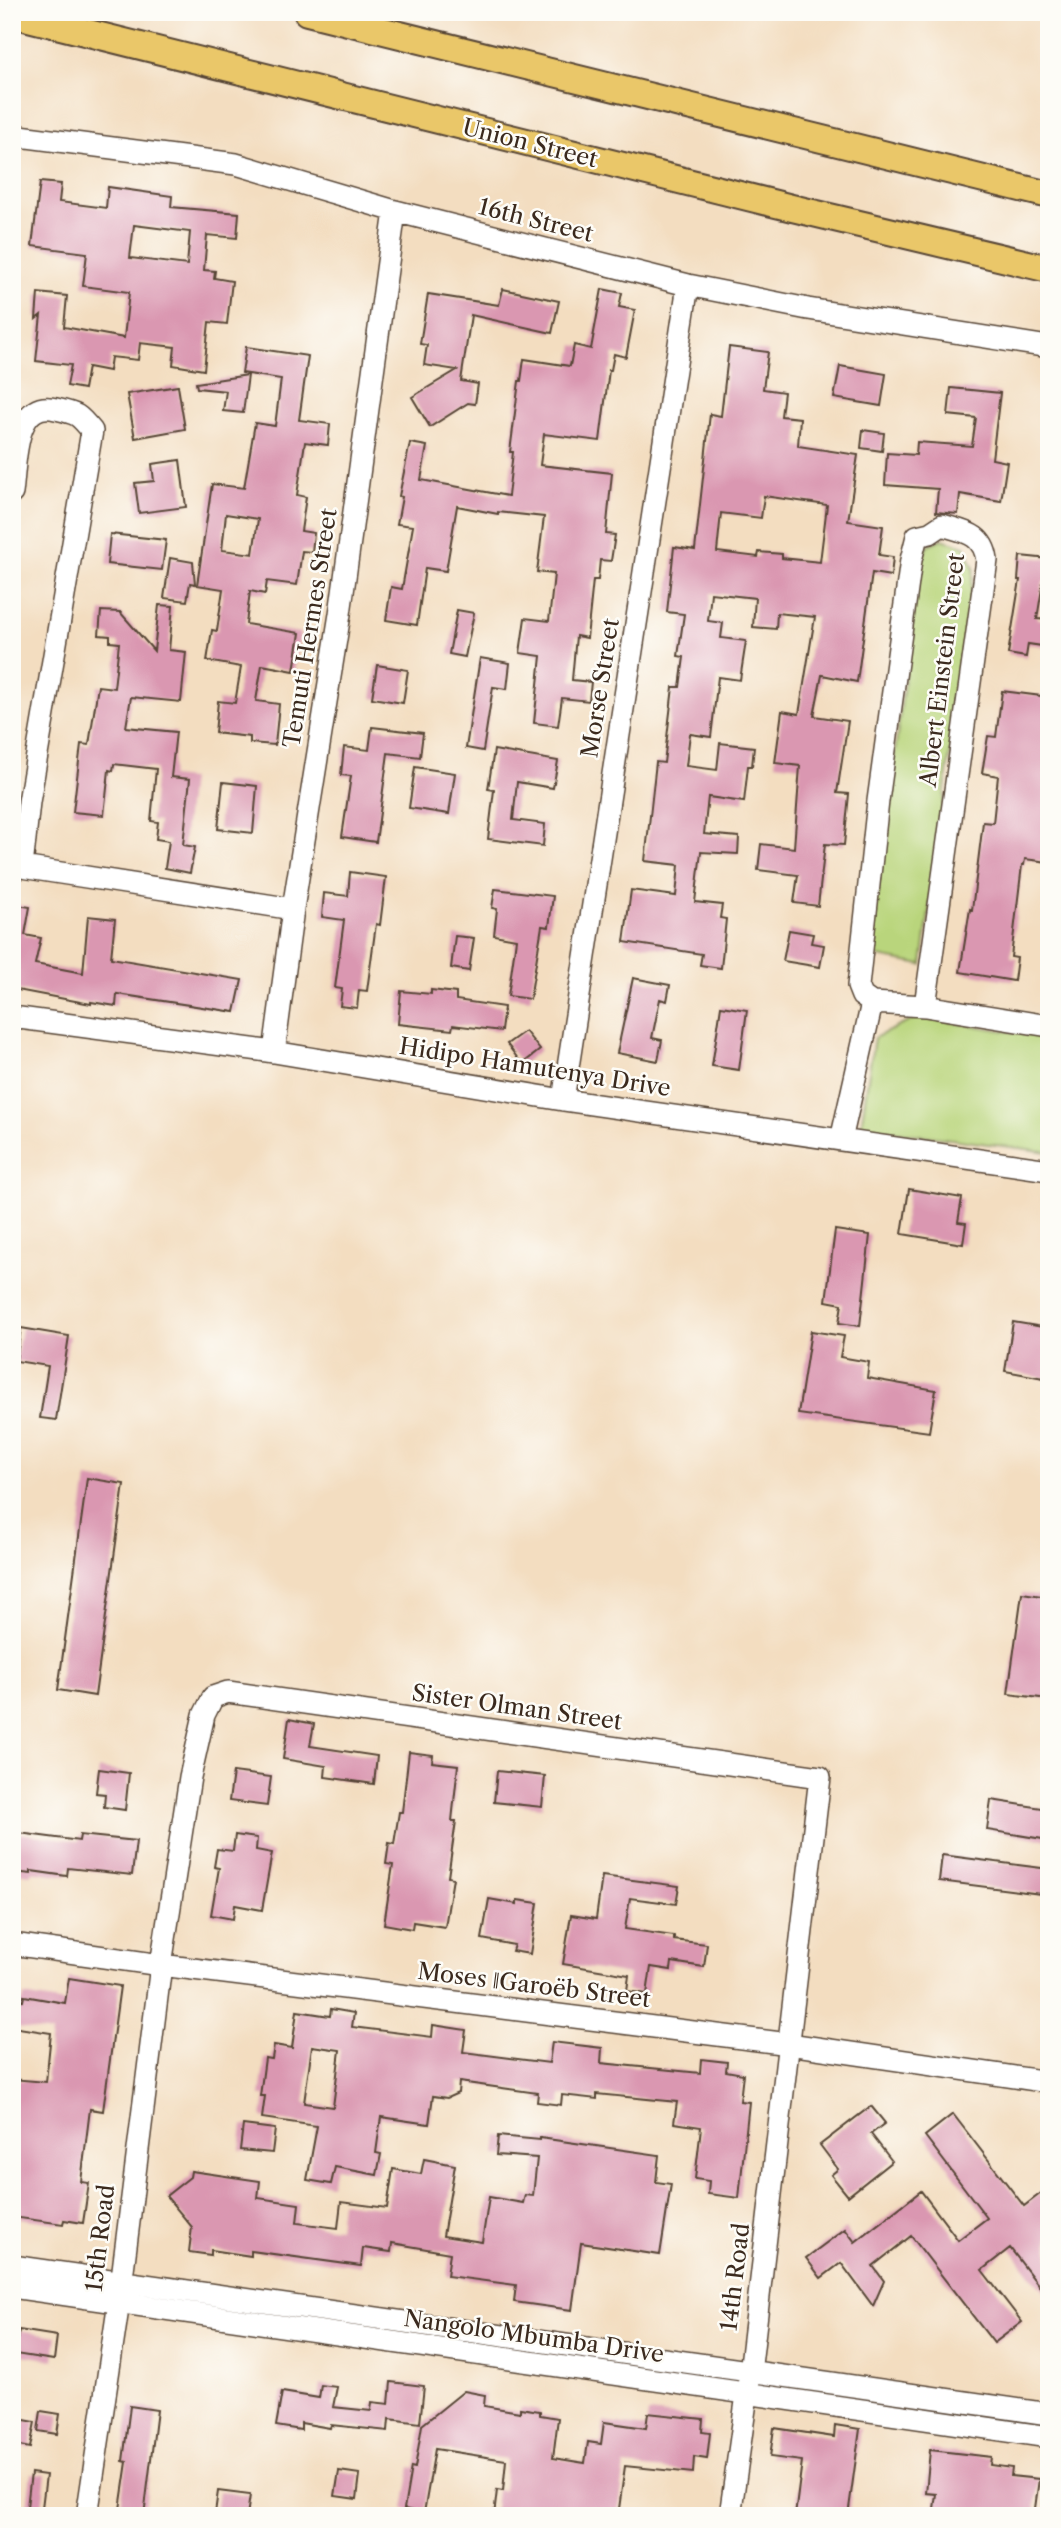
<svg xmlns="http://www.w3.org/2000/svg" width="1061" height="2528" font-family="'Libre Caslon Text',serif">
	<style>
		.green { fill: #b9d57b; stroke: #7a804c; stroke-width: 2 }
		.building { fill: #da97b1; fill-rule: evenodd }
		.lines { fill: none; stroke-linecap: round; stroke-linejoin: round }
		.minor-casing { stroke: #574536; stroke-width: 24 }
		.major-casing { stroke: #574536; stroke-width: 30 }
		.minor { stroke: #fff; stroke-width: 21 }
		.major { stroke: #eac769; stroke-width: 26 }
		.labels { text-anchor: middle; dominant-baseline: central; stroke-width: 5; stroke-linejoin: round; paint-order: stroke }
		.street-label { font-size: 23px; fill: #3b2a1e; stroke: #fdfcf7 }
	</style>
	<rect width="100%" height="100%" fill="#fdfcf7"/>
	<filter id="ink" filterUnits="userSpaceOnUse"><feTurbulence type="fractalNoise" baseFrequency=".0143" numOctaves="2"/><feDisplacementMap in="SourceGraphic" scale="14" xChannelSelector="R" yChannelSelector="G"/><feConvolveMatrix kernelMatrix="1 2 1 2 8 2 1 2 1" color-interpolation-filters="sRGB"/></filter>
	<filter id="wash" filterUnits="userSpaceOnUse"><feTurbulence type="fractalNoise" baseFrequency=".00686" numOctaves="4" result="noise"/><feDisplacementMap in="SourceGraphic" scale="28" xChannelSelector="R" yChannelSelector="G"/><feGaussianBlur stdDeviation="1.57" result="paint"/><feColorMatrix in="noise" values="0 0 0 0 0 0 0 0 0 0 0 0 0 0 0 0 0 1.4 0 .05"/><feComposite in="paint" operator="in"/></filter>
	<g filter="url(#wash)">
		<rect width="100%" height="100%" fill="#f3ddc0"/>
		<!-- green -->
		<path class="green" d="M942,539L965,546L974,568L922,965L868,955L920,564L928,545Z
			M919,1017L1049,1038V1152L861,1127L874,1038Z"/>
		<g id="blocks">
			<!-- building -->
			<path class="building" d="M40,182L61,184L59,202L106,208L108,187L172,196L171,207L239,213L237,238L207,235L204,270L215,271L214,278L232,281L227,324L209,322L204,370L173,365L175,347L140,343L138,360L111,357L109,371L88,367L84,389L67,386L71,365L36,361L41,315L36,319L38,293L67,296L64,327L124,338L129,292L83,286L87,253L32,246ZM134,225L190,232L187,265L130,258Z
				M503,289L559,301L552,333L471,315L461,381L478,384L475,404L468,403L430,427L412,397L457,370L424,365L427,345L420,344L428,294L499,305Z
				M602,289L622,293L619,307L635,310L626,357L614,354L611,370H609L600,441L544,434L540,465L612,473L606,534L615,535L611,561L600,560L598,580H593L587,638L576,636L572,680L591,682L589,701L562,698L558,726L534,723L541,656L520,653L525,618L549,621L554,574L537,572L544,517L498,512V514L457,506L446,571L425,568L417,625L386,620L391,587L402,589L413,526L397,524L402,497L399,496L410,443L427,446L421,480L508,496L513,452H510L519,381H521L524,359L570,366L574,345L591,349Z
				M246,347L308,356L299,420L330,424L328,445L305,442L297,495L306,497L301,531L314,533L312,552L302,551L297,585L267,581L265,594L250,591L246,624L300,633L294,671L262,665L256,701L279,704L275,745L250,743V737L215,733L218,701L235,703L241,667L207,661L212,630L217,631L223,589L197,585L212,484L244,488L255,423L275,426L281,379L242,373ZM226,514L258,519L253,554L222,550Z
				M729,347L768,352L763,389L784,392L781,416L800,418L798,446L858,455L848,521L883,526L879,555L893,557L891,576L872,573L857,682L822,675L814,716L848,721L837,793L849,794L844,845L825,844L818,906L794,903L798,875L758,870L761,844L794,848L800,766L775,763L782,711L799,714L815,617L777,613L776,629L753,627L755,598L711,593L708,621L723,623L721,638L746,641L740,680L718,677L711,737L690,734L686,766L717,770L720,743L754,747L752,766H748L744,802L708,797L704,834L739,837L738,854L701,852L695,902L722,905L720,918L726,919L721,968L700,965L702,954L624,942L631,890L676,896L679,865L645,861L656,762L664,763L673,687H680L684,657L678,656L684,614L667,612L674,547L695,550L710,414L721,416ZM764,496L827,505L820,562L782,558V554L759,552L758,557L717,552L721,513L761,518Z
				M840,366L886,374L881,406L834,398Z
				M248,375L243,413L223,411L226,391L197,388L196,383Z
				M178,386L185,429L135,438L127,394Z
				M951,388L1000,393L992,459L1007,462L1001,501L960,494L958,514L936,512L938,489L885,485L887,453L916,455L917,442L972,446L976,418L948,415Z
				M863,430L884,433L882,451L861,448Z
				M180,460L186,507L139,513L135,483L154,481L152,464Z
				M110,534L166,540L162,570L107,564Z
				M1020,556L1049,559V582H1043L1037,619L1049,620V647L1028,644L1026,657L1008,654L1020,580H1018Z
				M170,558L193,562L195,584L190,583L187,601L164,598Z
				M159,605L173,606L169,650L186,652L181,702L131,697L126,727L176,732L171,777L190,779L183,845L195,847L190,873L165,868L169,841L156,839L158,822L151,821L156,769L114,764L113,771L109,770L104,815L73,812L81,744L89,745L98,686L114,688L119,643L110,642V636L99,635L101,611L120,612L154,651Z
				M457,610L474,613L465,657L449,654Z
				M480,658L510,663L507,689L493,687L483,751L466,748Z
				M377,665L408,670L403,703L372,698Z
				M1002,691L1049,697V862L1025,859L1024,865H1022L1011,957L1017,958L1014,981L960,972L970,909L972,910L983,822L993,823L998,776L982,773L988,736L996,737Z
				M372,727L423,733L420,757L388,753L376,842L342,837L351,776L341,775L344,747L369,750Z
				M494,750L558,761L553,788L517,782L513,820L545,824L543,846L488,839L494,790L488,789Z
				M415,767L455,773L449,814L409,808Z
				M223,782L257,786L253,833L218,829Z
				M350,872L386,877L380,925L376,924L367,991L359,990L357,1008L340,1006L342,989L335,988L344,920L322,917L324,893L348,896Z
				M495,889L553,896L549,927L542,926L530,999L508,996L516,939L494,935L497,909L492,908Z
				M12,904L30,907L25,935L41,938L35,964L83,973L88,916L115,919L111,958L242,980L235,1012L117,994L116,1006L91,1002V1004L12,989Z
				M789,930L813,934L811,943L824,945L820,967L783,961Z
				M455,936L474,938L469,971L451,968Z
				M633,978L670,985L667,1001L660,999L652,1038L662,1040L658,1061L617,1053Z
				M431,990L456,993V1000L504,1007L501,1031L453,1025L452,1030L398,1024L401,991L431,994Z
				M721,1006L747,1010L739,1070L712,1066Z
				M525,1031L540,1050L522,1064L507,1044Z
				M909,1189L962,1198L958,1222L966,1223L963,1244L902,1234Z
				M835,1230L870,1235L860,1326L839,1323L842,1304L826,1301Z
				M1013,1322L1049,1328V1379L1005,1371Z
				M21,1328L69,1336L56,1420L40,1418L48,1366L16,1361Z
				M811,1331L844,1336L840,1357L869,1362L867,1378L936,1390L929,1432L798,1414Z
				M87,1478L124,1484L95,1696L58,1690Z
				M1022,1593L1049,1597V1699L1008,1694Z
				M289,1719L314,1724L310,1746L377,1756L374,1784L325,1777L326,1766L283,1759Z
				M409,1752L433,1755L432,1762L458,1765L452,1821H456L448,1877L453,1878L445,1927L413,1922L412,1929L384,1924L393,1865L386,1864L389,1843L394,1844L399,1812H402Z
				M99,1769L129,1773L125,1810L104,1807L105,1794L96,1793Z
				M497,1771L545,1776L542,1807L494,1802Z
				M233,1772L271,1777L267,1806L229,1801Z
				M991,1800L1049,1809V1840L987,1830Z
				M19,1833L79,1841L80,1835L136,1841L132,1875L68,1868L67,1876L31,1871V1874L14,1872Z
				M235,1835L257,1838L256,1850L272,1853L262,1910L235,1905L233,1919L211,1915L219,1868L214,1867L217,1849L233,1851Z
				M942,1855L1049,1869V1895L939,1881Z
				M602,1876L679,1886L676,1904L630,1898L625,1929L674,1936V1940L707,1944L704,1967L672,1962L671,1970L651,1967L647,1994L627,1991L629,1975L563,1964L571,1915L596,1919Z
				M489,1899L517,1904V1900L538,1903L530,1954L512,1951L514,1945L482,1939Z
				M69,1978L120,1986L103,2111L90,2109L81,2182L89,2183L83,2223L64,2220L63,2224L12,2217V2079L46,2082L51,2033L12,2027V1999L23,2001L24,1996L65,2003Z
				M331,2009L354,2013L352,2027L432,2037L433,2025L466,2030L463,2052L549,2063L552,2042L602,2048L601,2063L700,2073L701,2059L727,2062L726,2071L743,2074L740,2101L749,2102L739,2198L708,2194L709,2181L695,2179L701,2127L674,2123L677,2102L597,2094V2099L562,2095L561,2105L537,2102L538,2093L459,2082L458,2093L447,2098L433,2096L429,2124L381,2117L376,2153L381,2154L377,2175L335,2167L331,2184L307,2180L317,2126L262,2118L265,2096H260L265,2058L272,2059L274,2045L292,2048L297,2011L330,2016ZM312,2046L340,2050L333,2107L304,2103Z
				M871,2106L885,2123L871,2134L892,2161L848,2196L831,2175L838,2169L820,2145Z
				M953,2114L1024,2206L1049,2187V2299L1010,2248L982,2270L1022,2322L994,2343L911,2236L873,2266L884,2281L873,2306L841,2263L821,2278L806,2258L845,2229L855,2242L921,2191L958,2240L987,2218L925,2136Z
				M243,2125L275,2129L272,2153L240,2150Z
				M498,2136L540,2140V2138L659,2155L656,2182L671,2184L660,2255L581,2243L572,2310L514,2302L516,2285L447,2276L450,2253L392,2243L391,2252L363,2248L361,2266L251,2251V2256L211,2250V2255L189,2252L192,2227L166,2196L190,2177L191,2171L260,2181L258,2198L299,2204L297,2223L338,2228L341,2202L387,2208L393,2169L421,2174L424,2159L455,2165L443,2236L482,2242L489,2197L523,2203L525,2195L533,2196L537,2158L496,2155Z
				M19,2330L57,2336L54,2360L15,2354Z
				M391,2382L424,2386L420,2423L389,2419L388,2431L331,2425L330,2428L301,2423V2430L276,2426L282,2392L319,2398L321,2385L337,2387L333,2407L371,2411L372,2402L389,2404Z
				M464,2391L485,2395L484,2406L520,2412V2408L540,2411V2415L558,2418L553,2458L585,2463L588,2442L601,2444L604,2422L646,2428L648,2413L703,2419L702,2432L710,2433L707,2459L694,2457L693,2473L625,2466L618,2516H494L497,2490L503,2491L506,2460L435,2449L424,2513L404,2509L411,2467L415,2468L422,2425Z
				M130,2406L157,2410L144,2516H119L127,2462L123,2461Z
				M41,2411L60,2414L57,2434L38,2431Z
				M19,2419L35,2422L30,2448L15,2445Z
				M835,2425L860,2429L848,2516H795L802,2461L770,2457L774,2428L834,2437Z
				M930,2450L991,2457L990,2465L1012,2468L1011,2476L1039,2479L1034,2516H933L936,2494L926,2493Z
				M339,2471L360,2474L357,2499L335,2496Z
				M31,2473L46,2475L41,2516H26Z
				M218,2491L250,2495L247,2516L215,2513Z"/>
		</g>
	</g>
	<g filter="url(#ink)">
		<use href="#blocks" fill-opacity="0" stroke="#574536" stroke-width="2"/>
		<g class="lines">
			<defs>
				<path id="minor" d="M12,135L236,164L395,211L688,285L808,309L1049,347
					M12,493C16,466 13,398 56,409C78,414 78,414 92,431L29,802L22,867L12,869
					M22,867L293,909
					M925,1006L987,560C983,533 965,532 942,525L930,533L917,536L911,560L878,801L858,986L862,996L872,1003L925,1006L1049,1026
					M12,1017L274,1052L563,1100L1049,1170
					M274,1052L293,909L340,614L395,211
					M563,1100L688,285
					M841,1140L872,1003
					M12,1944L161,1965L789,2044L1049,2082
					M12,2266L1049,2414
					M12,2287L1049,2437
					M87,2516L119,2302L161,1965L190,1777L204,1715L213,1697L228,1692L820,1777L750,2373L730,2516"/>
				<path id="major" d="M307,12L1049,195
					M12,14L792,208L1049,269"/>
			</defs>
			<!-- minor casing -->
			<use href="#minor" class="minor-casing"/>
			<!-- major casing -->
			<use href="#major" class="major-casing"/>
			<!-- minor -->
			<use href="#minor" class="minor"/>
			<!-- major -->
			<use href="#major" class="major"/>
		</g>
	</g>
	<g class="labels">
		<!-- street labels -->
		<g class="street-label">
			<text transform="translate(530 143) rotate(14)">Union Street</text>
			<text transform="translate(536 220) rotate(14)">16th Street</text>
			<text transform="translate(310 628) rotate(-81)">Temuti Hermes Street</text>
			<text transform="translate(942 670) rotate(-83)">Albert Einstein Street</text>
			<text transform="translate(600 688) rotate(-81)">Morse Street</text>
			<text transform="translate(535 1067) rotate(9)">Hidipo Hamutenya Drive</text>
			<text transform="translate(517 1707) rotate(8)">Sister Olman Street</text>
			<text transform="translate(534 1985) rotate(7)">Moses ǁGaroëb Street</text>
			<text transform="translate(100 2238) rotate(-83)">15th Road</text>
			<text transform="translate(735 2277) rotate(-83)">14th Road</text>
			<text transform="translate(534 2336) rotate(8)">Nangolo Mbumba Drive</text>
		</g>
	</g>
	<!-- margin -->
	<rect width="1061" height="2528" fill="none" stroke="#fdfcf7" stroke-width="42"/>
</svg>
